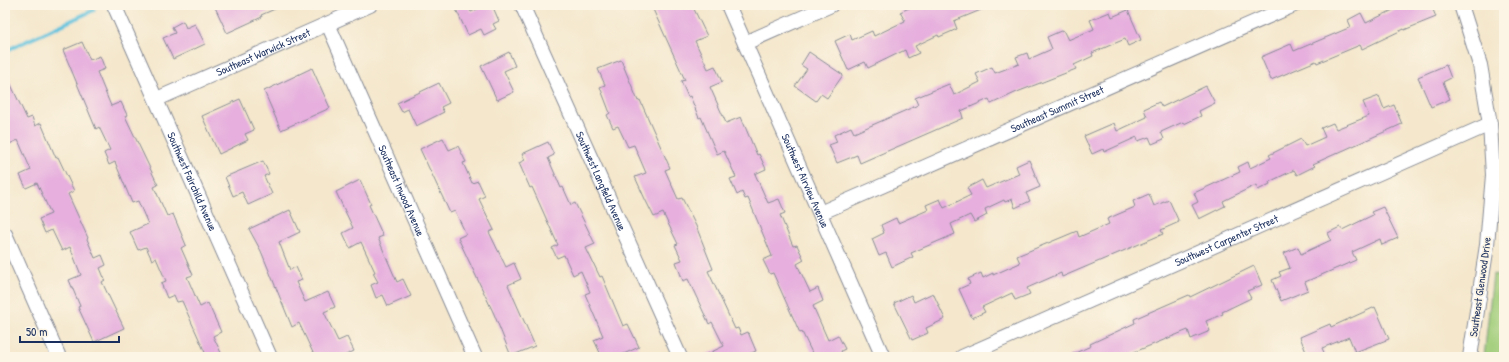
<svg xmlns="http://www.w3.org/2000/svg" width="1509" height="362" font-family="'Patrick Hand',sans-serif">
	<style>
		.green { fill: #a2ce7b; stroke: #5e7e6c }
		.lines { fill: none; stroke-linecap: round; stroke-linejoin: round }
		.stream { stroke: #60c3de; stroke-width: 4 }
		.building { fill: #e6afde }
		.minor-casing { stroke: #888b95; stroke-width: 16 }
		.minor { stroke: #fff; stroke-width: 14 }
		.labels { text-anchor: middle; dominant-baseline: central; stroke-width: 3.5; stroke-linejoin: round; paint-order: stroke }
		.street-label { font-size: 11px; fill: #1b2f5e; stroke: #fcf5e5 }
	</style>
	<rect width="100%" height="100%" fill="#fcf5e5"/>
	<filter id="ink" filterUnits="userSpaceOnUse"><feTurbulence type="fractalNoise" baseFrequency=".025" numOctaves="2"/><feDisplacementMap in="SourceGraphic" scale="8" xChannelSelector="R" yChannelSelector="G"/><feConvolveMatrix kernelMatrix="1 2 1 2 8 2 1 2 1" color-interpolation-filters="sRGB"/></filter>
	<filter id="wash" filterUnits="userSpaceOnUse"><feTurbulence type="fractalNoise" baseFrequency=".012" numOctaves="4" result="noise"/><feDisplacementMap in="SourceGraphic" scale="16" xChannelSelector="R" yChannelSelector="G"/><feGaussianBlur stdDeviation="0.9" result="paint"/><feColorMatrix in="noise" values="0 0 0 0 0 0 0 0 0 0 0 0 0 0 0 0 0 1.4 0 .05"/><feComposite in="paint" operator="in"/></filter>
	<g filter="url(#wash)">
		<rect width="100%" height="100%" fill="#f4e7cc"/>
		<!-- green -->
		<path class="green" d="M1493,274L1504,276V357H1484Z"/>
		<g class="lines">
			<!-- stream -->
			<path class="stream" d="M5,51L94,10"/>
		</g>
		<g id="blocks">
			<!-- building -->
			<path class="building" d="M214,5H284L261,15L262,17L227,33Z
				M454,5H468L471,12L486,5H492L499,21L493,24L496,29L484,35L481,29L468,35Z
				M651,5H692L707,36L695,41L708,69L715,66L722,82L710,87L726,123L741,117L757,155L759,154L766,169L755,174L768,203L779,199L785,213L780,215L793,246L797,245L804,260L797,264L810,292L818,288L823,301L813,306L828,340L838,335L845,349L841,351L844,357H814L802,332L800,333L773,273L770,274L763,260L772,256L748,198L745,199L742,192L737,195L730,179L736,177L724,151L717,154L701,117L699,118L690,96L688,97L681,81L685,80Z
				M916,5H993L954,21L957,29L939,37L938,35L915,46L919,53L908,58L905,50L868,68L865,62L848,70L835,41L850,34L852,40L872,31L874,36L905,21L900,12Z
				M1394,5H1431L1436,17L1404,30V29L1362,49L1360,45L1317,63L1316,61L1271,80L1261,57L1291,44L1294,51L1351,27L1348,20L1361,13L1366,23L1395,9Z
				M1128,10L1141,40L1128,46L1125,39L1092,53L1093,56L1074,65L1076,69L1017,92L991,104L989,99L961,111L963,118L860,163L857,155L837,163L829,145L837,142L834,135L851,127L854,133L918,105L915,98L949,84L954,95L980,82L976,74L992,67L995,73L1019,64L1016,57L1027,53L1029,59L1052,49L1047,37L1063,30L1068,40L1094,29L1090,20L1110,12L1112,17Z
				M183,21L186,28L195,24L205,44L173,59L163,38L175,33L172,27Z
				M82,42L90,60L100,56L105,69L97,72L111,106L121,102L127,115L125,116L158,185L154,187L167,216L173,214L186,245L181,248L193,275L187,277L200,307L208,303L221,332L213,336L223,357H207L182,301L177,302L174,295L167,298L161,283L166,281L156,258L152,260L146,247L138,250L130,232L148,224L138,201L132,203L115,162L109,165L104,153L110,150L99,127L96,129L63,50Z
				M509,52L515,66L504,71L514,92L497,100L481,66Z
				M809,52L843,75L827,98L821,94L816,101L795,86L807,69L801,65Z
				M621,60L638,101L640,100L670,168L665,170L673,188L678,199L682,198L696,226L713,269L708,271L735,329L738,328L741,335L748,332L756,351L742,357H701L724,346L712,322L709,324L688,279L683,281L676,262L682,260L675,245L678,244L663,213L654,217L645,199L635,177L646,173L634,145L628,147L618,126L613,128L607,115L610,113L600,87L605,85L598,69Z
				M1446,65L1451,78L1443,82L1450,99L1431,107L1418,77Z
				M312,68L330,108L281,130L264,91Z
				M5,72L27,119L32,117L35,126L41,123L56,158L58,157L74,191L68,194L88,238L87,239L95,258L102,255L106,265L100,268L105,280L102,282L124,328L94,342L78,307L80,306L69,280L81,275L70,247L62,251L52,230L45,233L39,219L51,214L37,183L26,188L20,175L31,170L18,140L5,146Z
				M439,83L449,103L441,107L444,112L416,126L408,109L402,112L397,103Z
				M1206,86L1215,103L1199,111L1201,116L1184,124L1183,122L1161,132L1164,139L1152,144L1149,137L1138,141L1137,137L1104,152L1103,149L1092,154L1084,136L1114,123L1117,131L1147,117L1144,109L1159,102L1162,107Z
				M1379,96L1384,109L1394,105L1402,124L1313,164L1315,166L1297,175L1294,170L1269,182L1270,184L1258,190L1256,185L1223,201L1225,206L1199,219L1192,205L1198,202L1194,193L1240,172L1238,167L1248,162L1250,168L1271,158L1269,155L1301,139L1305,146L1325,137L1321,128L1333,123L1336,129L1369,116L1363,102Z
				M240,99L254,130L245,134L248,140L219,154L202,116Z
				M443,138L449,150L458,146L466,162L463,163L472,183L478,181L485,196L479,199L494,230L489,232L506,267L514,263L521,279L508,285L535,346L511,356L494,314L458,238L466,234L455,211L450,213L420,149Z
				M548,142L554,155L548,158L561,188L563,187L571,205L575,203L595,244L586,248L600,277L602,276L623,326L628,324L639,347L617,357H602L594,340L603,336L585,294L590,292L581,271L573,275L564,255L557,258L552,248L558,245L532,187L530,188L519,163L525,160L522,154Z
				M1029,160L1040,187L1026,193L1030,201L1015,208L1012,199L1005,202L1004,200L985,209L987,215L974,222L970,215L951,224L955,234L911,253L913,257L892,267L886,253L879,256L872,239L884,233L881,225L896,218L898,223L928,210L926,205L940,199L944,208L971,195L967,188L982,180L986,188L1019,174L1016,166Z
				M263,161L269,174L264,176L272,194L248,205L242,192L233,196L225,177Z
				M360,180L371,204L369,205L383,236L378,238L397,282L403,279L411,296L388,306L383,295L376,298L371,285L378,282L373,273L375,272L361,242L350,248L343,233L353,228L336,192Z
				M1149,194L1154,206L1169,200L1179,222L1161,230L1163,234L1137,245L1062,277L1061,273L1027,288L1030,294L1015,300L1012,293L982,307L985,312L972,318L959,289L970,284L968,279L981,273L983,278L993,273V275L1020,263L1017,256L1077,231L1079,237L1109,224L1107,219L1135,207L1133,201Z
				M1383,207L1398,238L1382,245L1380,239L1352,252L1356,260L1305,282L1308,290L1281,301L1272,280L1281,276L1279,272L1290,268L1284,253L1298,247L1301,254L1331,240L1328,233L1340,227L1342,230L1373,215L1371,212Z
				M290,210L300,232L279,242L290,270L296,267L302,280L296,282L305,302L328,292L335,307L324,312L338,341L347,337L354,351L342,357H315L299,323L292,327L261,251L249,229Z
				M1254,266L1262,285L1247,291L1251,298L1222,312L1223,314L1206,321L1210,331L1191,339L1188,330L1132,353L1134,357H1066L1091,346L1090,344L1135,323L1134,319L1189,295L1190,297Z
				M933,293L945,319L926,328L928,333L912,340L894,303L911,295L914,302Z
				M1375,307L1389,339L1355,352L1349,337L1322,348L1326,357H1308L1300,337L1330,324L1331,327Z"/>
		</g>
	</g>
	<g filter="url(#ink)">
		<use href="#blocks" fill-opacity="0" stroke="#888b95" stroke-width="1"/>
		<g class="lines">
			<defs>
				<g id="minor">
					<path id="s1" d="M114,5L270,357"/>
					<path id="s2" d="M522,5L680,357"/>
					<path id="s3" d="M728,5L883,357"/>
					<path d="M1461,5L1480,65L1490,124L1493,175L1487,245L1470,357"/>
					<path id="s4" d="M328,24L475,357"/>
					<path d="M745,43L831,5"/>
					<path id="s5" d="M157,99L370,5"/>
					<path id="s6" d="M820,213L1294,5"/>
					<path d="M5,234L59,357"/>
					<path id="s7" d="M962,357L1490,124"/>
				</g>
			</defs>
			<!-- minor casing -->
			<use href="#minor" class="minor-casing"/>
			<!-- minor -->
			<use href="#minor" class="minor"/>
		</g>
	</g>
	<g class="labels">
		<!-- street labels -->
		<g class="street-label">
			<text stroke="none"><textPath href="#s5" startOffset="116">Southeast Warwick Street</textPath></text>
			<text stroke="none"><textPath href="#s6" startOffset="259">Southeast Summit Street</textPath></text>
			<text stroke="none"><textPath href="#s1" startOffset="193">Southwest Fairchild Avenue</textPath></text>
			<text stroke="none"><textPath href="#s2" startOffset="193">Southwest Langfield Avenue</textPath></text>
			<text stroke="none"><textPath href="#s3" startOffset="192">Southwest Airview Avenue</textPath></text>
			<text stroke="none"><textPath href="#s4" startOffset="182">Southeast Inwood Avenue</textPath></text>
			<text stroke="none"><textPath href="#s7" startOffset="289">Southwest Carpenter Street</textPath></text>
			<text transform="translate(1480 287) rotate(-82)">Southeast Glenwood Drive</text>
		</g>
	</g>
	<!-- margin -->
	<rect width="1509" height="362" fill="none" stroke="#fcf5e5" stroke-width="20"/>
	<!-- scale -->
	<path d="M20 336v6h99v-6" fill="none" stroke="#1b2f5e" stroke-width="2"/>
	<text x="26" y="336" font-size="12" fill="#1b2f5e" stroke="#fcf5e5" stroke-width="3" paint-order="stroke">50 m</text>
</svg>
